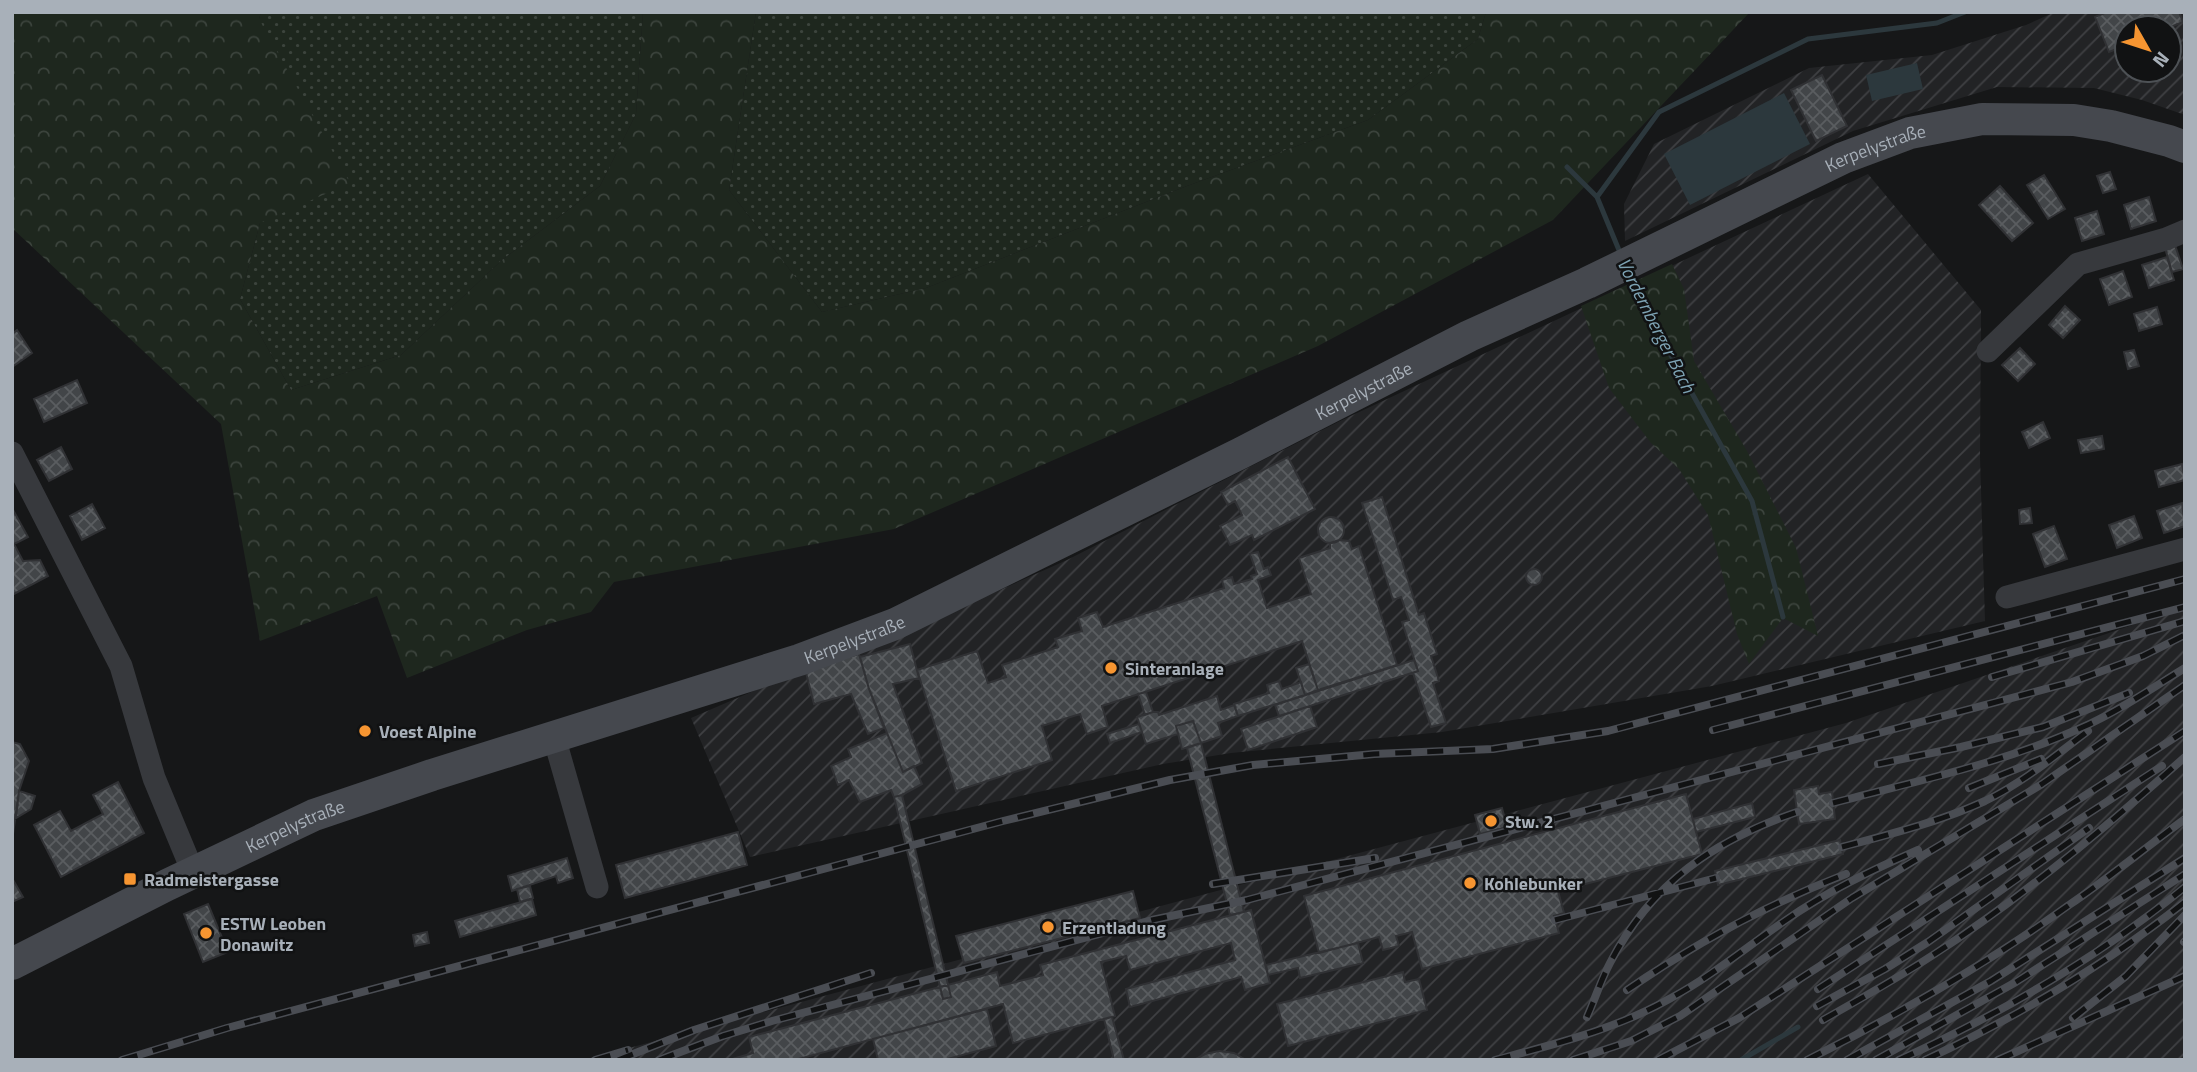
<svg xmlns="http://www.w3.org/2000/svg" width="2197" height="1072" font-family="'Titillium Web',sans-serif">
	<style>
		.industrial { fill: url(#industrial-furrows); fill-rule: evenodd }
		.grass { fill: url(#grass-dots) }
		.forest { fill: url(#forest-crowns) }
		.water { fill: #2c383d }
		.lines { fill: none; stroke-linecap: round; stroke-linejoin: round }
		.stream { stroke: #2c383d; stroke-width: 5 }
		.building { fill: url(#building-cross-hatch); stroke: #303134; stroke-width: 2 }
		.street { stroke: #37393d; stroke-width: 23 }
		.secondary { stroke: #45484e; stroke-width: 32 }
		.rail-casing { stroke: #4a4d53; stroke-width: 8 }
		.rail { stroke: #111213; stroke-width: 5; stroke-dasharray: 16; stroke-linecap: butt }
		.poi-dot { fill: #f69531; stroke: #111213; stroke-width: 2.5 }
		.labels { text-anchor: middle; dominant-baseline: central; stroke-width: 5; stroke-linejoin: round; paint-order: stroke }
		.street-label { font-size: 18px; fill: #a8b0b9; stroke: #111213 }
		.poi-label { font-size: 18px; font-weight: bold; fill: #a8b0b9; stroke: #111213; text-anchor: start }
		.water-label { font-size: 19px; font-style: italic; fill: #7ea3b4; stroke: #111213 }
	</style>
	<defs>
		<pattern id="industrial-furrows" width="10" height="10" patternUnits="userSpaceOnUse" patternTransform="scale(1.75)"><rect width="10" height="10" fill="#222325"/><path d="M-1 1l2-2M0 10L10 0M9 11l2-2" fill="none" stroke="#3f4043"/></pattern>
		<pattern id="grass-dots" width="8" height="8" patternUnits="userSpaceOnUse" patternTransform="scale(1.75)"><rect width="8" height="8" fill="#1e271e"/><path d="M2 2h.1M6 6h.1" fill="none" stroke="#3c443d" stroke-width="1.8" stroke-linecap="round"/></pattern>
		<pattern id="forest-crowns" width="20" height="18" patternUnits="userSpaceOnUse" patternTransform="scale(1.75)"><rect width="20" height="18" fill="#1e271e"/><path d="M2 6a3 3 0 1 1 6 0M12 15a3 3 0 1 1 6 0" fill="none" stroke="#3c443d"/></pattern>
		<pattern id="building-cross-hatch" width="8" height="8" patternUnits="userSpaceOnUse" patternTransform="scale(1.75)"><rect width="8" height="8" fill="#424548"/><path d="M0 0l8 8M0 8l8-8" fill="none" stroke="#5a5d60"/></pattern>
	</defs>
	<rect width="100%" height="100%" fill="#161718"/>
	<!-- industrial -->
	<path class="industrial" d="M2055,12H2185V115L2142,100L2094,88L1997,87L1853,131L1625,241L1624,204L1654,144L1809,68L1932,55L2026,25ZM2127,28H2169V70H2127Z
		M1868,174L1981,310L1980,457L1985,621L1712,686L1442,732L1231,753L1163,764L750,857L691,718L805,669L870,648L1067,560L1340,421Z
		M2185,607V1060H584L1846,723Z"/>
	<!-- grass -->
	<path class="grass" d="M261,12H643L636,114L600,186L502,260L401,355L291,390L240,299L260,223L259,19Z
		M756,12H1486L1478,39L1368,120L1187,186L926,288L822,312L729,190Z"/>
	<!-- forest -->
	<path class="forest" d="M12,12H261L259,19L350,183L260,223L240,299L291,390L401,355L502,260L600,186L636,114L643,12H756L729,190L822,312L926,288L1187,186L1368,120L1478,39L1486,12H1750L1553,220L1318,346L894,529L614,582L591,612L527,630L407,678L377,596L260,641L221,424L12,228Z
		M1672,264L1684,289L1694,361L1747,451L1796,548L1818,636L1783,618L1749,664L1737,634L1708,515L1679,469L1651,443L1609,388L1581,306Z"/>
	<!-- water -->
	<path class="water" d="M1917,63L1923,89L1872,101L1866,75Z
		M1784,93L1810,144L1690,205L1664,154Z"/>
	<g class="lines">
		<!-- stream -->
		<path class="stream" d="M1567,167L1597,197
			M1621,255L1597,197L1659,112L1808,39L1937,23L1965,12
			M1628,274L1649,316L1752,501L1783,617
			M1741,1060L1798,1027"/>
	</g>
	<!-- building -->
	<path class="building" d="M2107,12H2179L2183,22L2168,28H2127V45L2109,52L2095,17Z
		M1822,75L1847,126L1816,141L1791,90Z
		M2110,172L2116,189L2103,193L2097,176Z
		M2044,175L2065,209L2048,219L2027,185Z
		M2000,186L2033,223L2012,241L1979,205Z
		M2149,197L2156,221L2131,229L2124,205Z
		M2097,211L2104,234L2082,241L2075,218Z
		M2175,245L2183,269L2172,272L2165,248Z
		M2167,257L2174,280L2149,288L2142,265Z
		M2123,271L2132,297L2109,305L2100,279Z
		M2065,306L2080,320L2063,338L2049,325Z
		M2157,307L2162,324L2139,331L2134,314Z
		M17,330L32,353L12,367V334Z
		M2020,348L2035,364L2018,381L2002,365Z
		M2134,350L2139,366L2128,369L2124,352Z
		M77,380L87,403L44,422L34,399Z
		M2043,422L2050,438L2029,448L2022,432Z
		M2102,436L2104,449L2081,453L2078,440Z
		M61,447L72,469L49,481L37,460Z
		M1288,457L1315,509L1254,540L1252,535L1230,545L1220,526L1242,515L1235,501L1228,505L1221,492Z
		M2182,464L2185,480L2159,487L2155,471Z
		M1382,497L1419,615L1424,613L1437,654L1431,656L1439,681L1433,683L1446,723L1431,727L1413,673L1418,671L1402,622L1409,620L1401,597L1393,600L1362,503Z
		M2182,503L2185,526L2164,533L2157,511Z
		M92,504L105,528L82,540L70,516Z
		M12,508L28,537L14,544L23,561L40,560L48,576L12,595Z
		M2030,508L2032,523L2020,524L2019,510Z
		M2134,516L2142,538L2117,548L2109,525Z
		M1318 530a13 13 0 1 1 26 0a13 13 0 1 1-26 0Z
		M2054,526L2067,559L2045,567L2033,534Z
		M1339,540L1349,541L1352,549L1359,546L1397,665L1318,690L1302,641L1102,706L1108,727L1087,734L1080,714L1042,726L1052,760L956,791L917,670L977,651L988,683L1006,677L1002,665L1058,647L1055,639L1082,631L1078,618L1097,612L1103,627L1224,588L1222,580L1232,577L1234,584L1252,579L1251,576L1257,574L1250,554L1258,552L1264,569L1268,567L1271,575L1258,580L1267,608L1311,594L1299,558L1330,548V543Z
		M1526 577a8 8 0 1 1 16 0a8 8 0 1 1-16 0Z
		M910,644L919,678L893,684L922,763L903,772L869,689L860,657Z
		M859,654L869,689L884,728L868,734L851,694L814,704L805,669Z
		M1414,660L1418,671L1279,716L1275,705Z
		M1309,664L1318,690L1305,695L1296,668Z
		M1279,681L1282,689L1301,682L1305,695L1238,716L1234,704L1269,693L1267,685Z
		M1146,692L1153,712L1145,715L1138,694Z
		M1217,696L1221,710L1234,705L1238,716L1218,723L1222,736L1201,743L1193,721L1176,726L1178,734L1146,744L1137,717L1153,712H1158L1159,715Z
		M1310,706L1317,727L1248,750L1241,729Z
		M1193,721L1201,743L1182,749L1176,726Z
		M1139,724L1142,732L1110,743L1107,734Z
		M887,733L903,772L914,766L922,784L902,795L894,797L891,790L860,802L849,780L838,785L831,766L851,757L848,749Z
		M12,742L20,744L29,761L19,791L13,834Z
		M1201,743L1244,912L1230,915L1187,748Z
		M118,782L144,833L61,877L34,825L60,811L71,831L103,814L93,795Z
		M1818,786L1819,794L1832,792L1835,819L1799,824L1794,790Z
		M19,791L35,796L31,809L16,818Z
		M1686,794L1702,854L1558,891L1564,913L1554,916L1559,933L1422,969L1412,932L1396,936L1399,946L1383,950L1379,937L1319,953L1304,896Z
		M902,795L951,997L943,999L894,797Z
		M1752,803L1755,817L1696,832L1693,819Z
		M1502,808L1507,827L1480,834L1475,815Z
		M738,832L747,865L625,898L616,865Z
		M1840,840L1843,854L1718,885L1715,871Z
		M567,858L573,878L558,883L556,876L512,891L508,876Z
		M12,878L23,897L12,902Z
		M530,886L533,898L520,902L517,889Z
		M1133,891L1140,918L964,963L956,936Z
		M532,899L536,915L460,937L455,921Z
		M208,904L228,952L203,962L184,914Z
		M1251,910L1270,983L1245,990L1241,977L1130,1007L1126,989L1235,960L1231,943L1130,970L1126,956L1101,962L1115,1016L1013,1043L1003,1004L795,1060H729L753,1053L749,1037L997,972L1000,986L1043,975L1040,965Z
		M427,932L429,943L415,946L413,935Z
		M1358,943L1363,963L1300,978L1298,968L1268,975L1266,965Z
		M1403,972L1405,982L1419,979L1427,1010L1288,1046L1277,1004Z
		M987,1009L996,1046L944,1060H878L873,1039Z
		M1112,1017L1124,1060H1114L1104,1019Z
		M1219,1051L1234,1053L1246,1060H1194L1205,1054Z"/>
	<g class="lines">
		<!-- street -->
		<path class="street" d="M1988,351L2078,264L2166,239L2185,231
			M12,453L121,666L154,778L193,872
			M2007,597L2185,549
			M554,737L597,887"/>
		<!-- secondary -->
		<path class="secondary" id="s1" d="M12,964L167,885L314,815L432,775L799,660L895,624L1241,453L1469,336L1587,283L1843,158L1910,133L1982,119L2074,120L2111,126L2169,141L2185,147"/>
		<defs>
			<path id="rail" d="M1992,677L2185,621
				M1713,730L2185,607
				M1878,764L1961,747L2043,727L2129,693
				M1969,788L2041,759
				M1833,803C1917,781 2004,763 2083,727C2119,711 2152,688 2185,668
				M1842,847C1891,834 1939,822 1985,801C2022,783 2055,756 2088,731
				M1213,884L1375,858
				M1555,920L1716,878
				M2184,942L2185,941
				M1818,989L2162,766
				M1627,990C1696,943 1768,904 1846,874
				M1817,1006L1885,969L1928,942L2089,828
				M1587,1017C1595,999 1601,980 1610,963C1651,883 1715,840 1797,812
				M2073,1018L2126,976L2185,915
				M1823,1020C1860,999 1898,978 1933,955C2023,897 2105,828 2185,757
				M122,1060L227,1028L1003,821L1170,780L1253,765L1374,754L1493,749L1608,731L2185,579
				M595,1060L628,1050
				M618,1060L694,1030L871,973
				M659,1060L723,1036L772,1021L1152,920L1247,900L2072,682L2143,656L2185,635
				M1495,1060C1555,1044 1617,1029 1671,998C1712,976 1748,946 1786,920C1828,891 1872,870 1918,850
				M1573,1060L1631,1041L1680,1016L1852,898L2042,784L2185,685
				M1658,1060L1739,1018L2185,731
				M1807,1060C1897,1015 1987,964 2069,905C2109,878 2146,847 2185,819
				M1847,1060L1991,981L2185,858
				M1876,1060L2016,982L2185,874
				M1899,1060C2000,1014 2099,957 2185,887
				M1925,1060C2017,1017 2105,965 2185,902
				M1998,1060L2185,976"/>
		</defs>
		<!-- rail casing -->
		<use href="#rail" class="rail-casing"/>
		<!-- rail -->
		<use href="#rail" class="rail"/>
	</g>
	<!-- markers -->
	<g class="poi-dot">
		<circle cx="1111" cy="668" r="7"/>
		<circle cx="365" cy="731" r="7"/>
		<circle cx="1491" cy="821" r="7"/>
		<rect x="123" y="872" width="14" height="14" rx="3.5"/>
		<circle cx="1470" cy="883" r="7"/>
		<circle cx="1048" cy="927" r="7"/>
		<circle cx="206" cy="933" r="7"/>
	</g>
	<g class="labels">
		<!-- street labels -->
		<g class="street-label">
			<text stroke="none"><textPath href="#s1" startOffset="2039">Kerpelystraße</textPath></text>
			<text stroke="none"><textPath href="#s1" startOffset="1472">Kerpelystraße</textPath></text>
			<text stroke="none"><textPath href="#s1" startOffset="905">Kerpelystraße</textPath></text>
			<text stroke="none"><textPath href="#s1" startOffset="315">Kerpelystraße</textPath></text>
		</g>
		<!-- poi labels -->
		<g class="poi-label">
			<text x="1125" y="668">Sinteranlage</text>
			<text x="379" y="731">Voest Alpine</text>
			<text x="1505" y="821">Stw. 2</text>
			<text x="144" y="879">Radmeistergasse</text>
			<text x="1484" y="883">Kohlebunker</text>
			<text x="220" y="923">ESTW Leoben<tspan x="220" dy="21">Donawitz</tspan></text>
			<text x="1062" y="927">Erzentladung</text>
		</g>
		<!-- water labels -->
		<g class="water-label">
			<text transform="translate(1657 325) rotate(63)">Vordernberger Bach</text>
		</g>
	</g>
	<!-- border -->
	<rect width="2197" height="1072" fill="none" stroke="#a8b0b9" stroke-width="28"/>
	<!-- north arrow -->
	<g transform="translate(2148 49) rotate(129)"><circle r="33" fill="#111213" stroke="#4d5155" stroke-width="2"/>
	<path d="M0-5L12 26L0 18L-12 26Z" fill="#f69531"/>
	<text y="-10" font-size="19" font-weight="bold" text-anchor="middle" fill="#a8b0b9">N</text>
	</g>
</svg>
